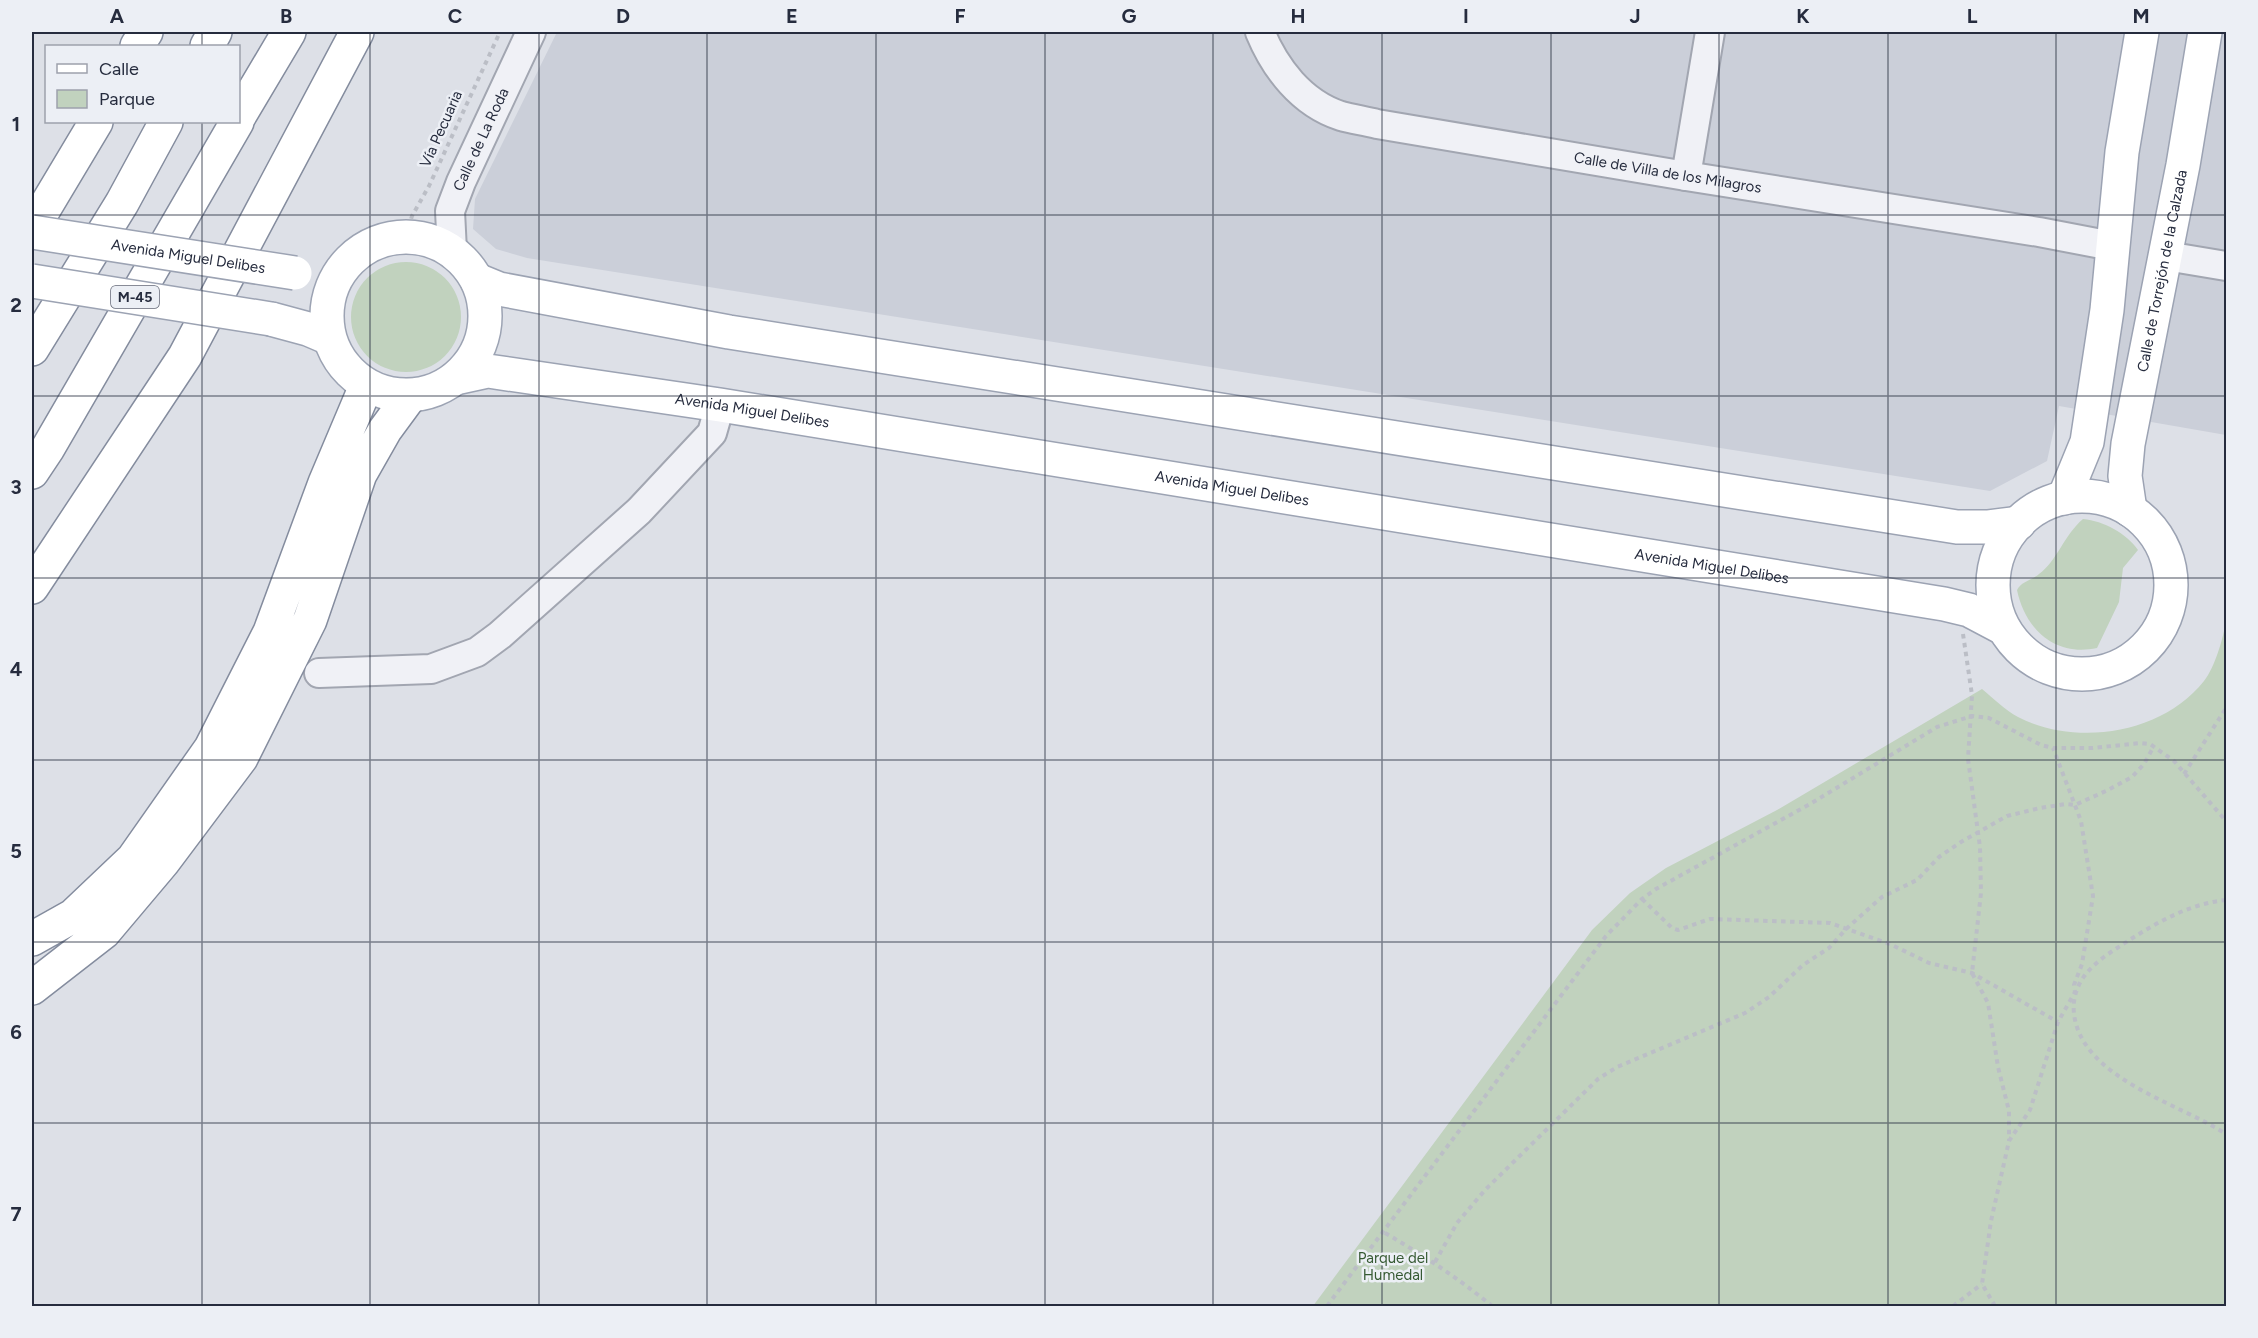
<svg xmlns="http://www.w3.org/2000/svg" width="2258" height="1338" font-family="Figtree,sans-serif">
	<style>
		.built { fill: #cbcfd9 }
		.green { fill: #c1d2be }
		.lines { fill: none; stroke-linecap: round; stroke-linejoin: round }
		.minor-casing { stroke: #a2a6b1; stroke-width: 32 }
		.major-casing { stroke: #9ca3b3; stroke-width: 36 }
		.highway-casing { stroke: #848c9e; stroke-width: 36 }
		.path { stroke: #bbbec6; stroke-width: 4; stroke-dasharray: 4.5 4.5; stroke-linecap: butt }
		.minor { stroke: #f0f1f6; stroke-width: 28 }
		.major { stroke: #fff; stroke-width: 33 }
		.highway { stroke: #fff; stroke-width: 33 }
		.major-bridge-casing { stroke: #9ca3b3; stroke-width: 36; stroke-linecap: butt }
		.major-bridge { stroke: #fff; stroke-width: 33 }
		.grid { fill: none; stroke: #262c3e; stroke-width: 1.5; stroke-opacity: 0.55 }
		.labels { text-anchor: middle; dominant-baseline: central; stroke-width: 5; stroke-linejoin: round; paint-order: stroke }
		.shield { fill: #eceff5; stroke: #616675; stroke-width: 1.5 }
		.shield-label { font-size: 14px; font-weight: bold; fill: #262c3e }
		.street-label { font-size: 15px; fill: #262c3e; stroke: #eceff5 }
		.park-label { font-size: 15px; fill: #365a33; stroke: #eceff5 }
		.neatline { fill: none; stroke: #262c3e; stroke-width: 2 }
		.grid-label { font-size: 20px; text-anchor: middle; font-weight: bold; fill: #262c3e }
	</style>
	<rect width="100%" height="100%" fill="#dde0e7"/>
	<!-- built -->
	<path class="built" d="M557,32H2226V435L2059,406L2047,461L1990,491L527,258L496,249L473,229L475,199Z"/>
	<!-- green -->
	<path class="green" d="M351 317a55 55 0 1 1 110 0a55 55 0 1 1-110 0Z
		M2083,519C2104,521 2126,533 2138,550L2123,568L2119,602L2097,648C2055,657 2025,629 2017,590C2022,581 2031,581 2039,574C2057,561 2064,535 2083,519Z
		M2226,621V1306H1313L1592,930L1630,893L1666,868L1777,810L1982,689C1993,698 2005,710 2018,717C2077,747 2162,734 2204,681C2215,667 2223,639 2226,621Z"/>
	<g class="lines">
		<defs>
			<g id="minor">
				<path id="s1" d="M1260,32C1275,68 1301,103 1341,116C1352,119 1365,121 1377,124L1686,176L2039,232L2112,246"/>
				<path d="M1686,176L1710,32"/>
				<path id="s2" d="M452,251L450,211L461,182L531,32"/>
				<path d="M2166,256L2226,266"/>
				<path d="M319,673L431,669L477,652L500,635L639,511L712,433L720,405"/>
			</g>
			<g id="major">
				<circle cx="406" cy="316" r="79"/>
				<path d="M477,280L499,289L729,332L1957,527H1987L2019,523"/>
				<path d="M271,319L308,329L329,338"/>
				<path id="s3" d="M456,378L488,371L720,405L1944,604L1969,610L2003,628"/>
				<circle cx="2082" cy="585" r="89"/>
				<path d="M2064,498L2087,442L2107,310L2122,152L2142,32"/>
				<path id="s4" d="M2130,510L2125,476L2128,444L2183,165L2205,32"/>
			</g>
			<path id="highway" d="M137,46L146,32
				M207,46L215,32
				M238,118L289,32
				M32,229L96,122
				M32,349L122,203L166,122
				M32,472L48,448L237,122
				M32,587L185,356L357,32
				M32,939L73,916L133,859L211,748L270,632L325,483L366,386
				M32,988L104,932L163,862L241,758L310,620L360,474L385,430L410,396"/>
		</defs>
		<!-- minor casing -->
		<use href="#minor" class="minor-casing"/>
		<!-- major casing -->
		<use href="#major" class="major-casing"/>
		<!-- highway casing -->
		<use href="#highway" class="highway-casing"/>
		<!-- path -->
		<path class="path" d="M406,236L412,216L429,186L500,32
			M1963,634L1972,695L1968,759L1980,847L1981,893L1972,973L1988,1003L1998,1067L2009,1111V1141
			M2184,774L2226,708
			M1642,899L1672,928L1678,930L1710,919L1830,923L1890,944L1929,963L1972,973L2058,1022
			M2226,900C2184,904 2146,929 2111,952C2089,967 2071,985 2074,1014C2082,1079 2181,1104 2226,1134
			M1385,1233C1423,1255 1458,1278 1492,1306
			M1435,1262L1457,1223L1485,1190L1598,1079L1617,1067L1745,1013L1769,997L1803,965L1829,948L1846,929L1882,897L1917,880L1939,857L1961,842L2007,816L2040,808L2066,804L2075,805L2108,790L2132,777L2144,764L2154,746
			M1327,1306L1606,936L1642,899L1656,889L1810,804L1937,727L1972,716L1989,718L2041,745L2053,748H2093L2141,743L2150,744L2174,761L2226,821
			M1953,1306L1982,1284
			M1995,1306L1982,1284L1991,1221L2009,1141L2030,1110L2058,1022L2075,992L2074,985L2082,964L2093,896L2081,821L2053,748"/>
		<!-- minor -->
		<use href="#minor" class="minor"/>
		<!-- major -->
		<use href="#major" class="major"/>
		<!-- highway -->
		<use href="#highway" class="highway"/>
		<defs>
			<g id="major-bridge">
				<path id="s5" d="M32,232L295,273"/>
				<path d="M32,281L271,319"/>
			</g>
		</defs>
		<!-- major-bridge casing -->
		<use href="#major-bridge" class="major-bridge-casing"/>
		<!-- major-bridge -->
		<use href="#major-bridge" class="major-bridge"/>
	</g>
	<!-- grid -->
	<path class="grid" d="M202,32V46M370,32V1306M539,32V1306M707,32V1306M876,32V1306M1045,32V1306M1213,32V1306M1382,32V1306M1551,32V1306M1719,32V1306M1888,32V1306M2056,32V1306M202,122V1306M32,215H2226M32,396H2226M32,578H2226M32,760H2226M32,942H2226M32,1123H2226"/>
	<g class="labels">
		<!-- shield labels -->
		<rect class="shield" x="111" y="286" width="48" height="22" rx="4.5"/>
		<g class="shield-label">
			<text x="135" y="297">M-45</text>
		</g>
		<!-- street labels -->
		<g class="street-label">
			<text transform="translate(441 129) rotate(-66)">Vía Pecuaria</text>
			<text stroke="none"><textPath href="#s2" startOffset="118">Calle de La Roda</textPath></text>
			<text stroke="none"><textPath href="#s1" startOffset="452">Calle de Villa de los Milagros</textPath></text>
			<text stroke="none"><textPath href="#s5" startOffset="158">Avenida Miguel Delibes</textPath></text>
			<text stroke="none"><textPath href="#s4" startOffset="243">Calle de Torrejón de la Calzada</textPath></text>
			<text stroke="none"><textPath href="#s3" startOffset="300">Avenida Miguel Delibes</textPath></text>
			<text stroke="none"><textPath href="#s3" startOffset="786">Avenida Miguel Delibes</textPath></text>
			<text stroke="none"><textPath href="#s3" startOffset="1272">Avenida Miguel Delibes</textPath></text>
		</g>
		<!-- park labels -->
		<g class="park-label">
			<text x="1393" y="1258">Parque del<tspan x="1393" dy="17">Humedal</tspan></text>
		</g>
	</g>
	<!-- border -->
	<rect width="2258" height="1338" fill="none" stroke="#eceff5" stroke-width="66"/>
	<!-- legend -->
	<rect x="45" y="45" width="195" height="78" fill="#eceff5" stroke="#9da1ac" stroke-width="1.5"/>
	<rect x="57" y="64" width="30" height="9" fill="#ffffff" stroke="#9da1ac" stroke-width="1.5"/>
	<text x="99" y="75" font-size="18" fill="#262c3e">Calle</text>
	<rect x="57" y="90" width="30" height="18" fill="#c1d2be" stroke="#9da1ac" stroke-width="1.5"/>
	<text x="99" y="105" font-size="18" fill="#262c3e">Parque</text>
	<rect x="33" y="33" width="2192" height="1272" class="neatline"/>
	<g class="grid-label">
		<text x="117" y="23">A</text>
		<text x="286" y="23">B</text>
		<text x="455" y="23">C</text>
		<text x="623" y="23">D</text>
		<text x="792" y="23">E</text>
		<text x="960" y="23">F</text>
		<text x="1129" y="23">G</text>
		<text x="1298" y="23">H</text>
		<text x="1466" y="23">I</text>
		<text x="1635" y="23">J</text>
		<text x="1803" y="23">K</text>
		<text x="1972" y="23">L</text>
		<text x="2141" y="23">M</text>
		<text x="16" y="131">1</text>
		<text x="16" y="312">2</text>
		<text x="16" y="494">3</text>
		<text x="16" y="676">4</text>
		<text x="16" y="858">5</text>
		<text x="16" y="1039">6</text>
		<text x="16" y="1221">7</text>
	</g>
</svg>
